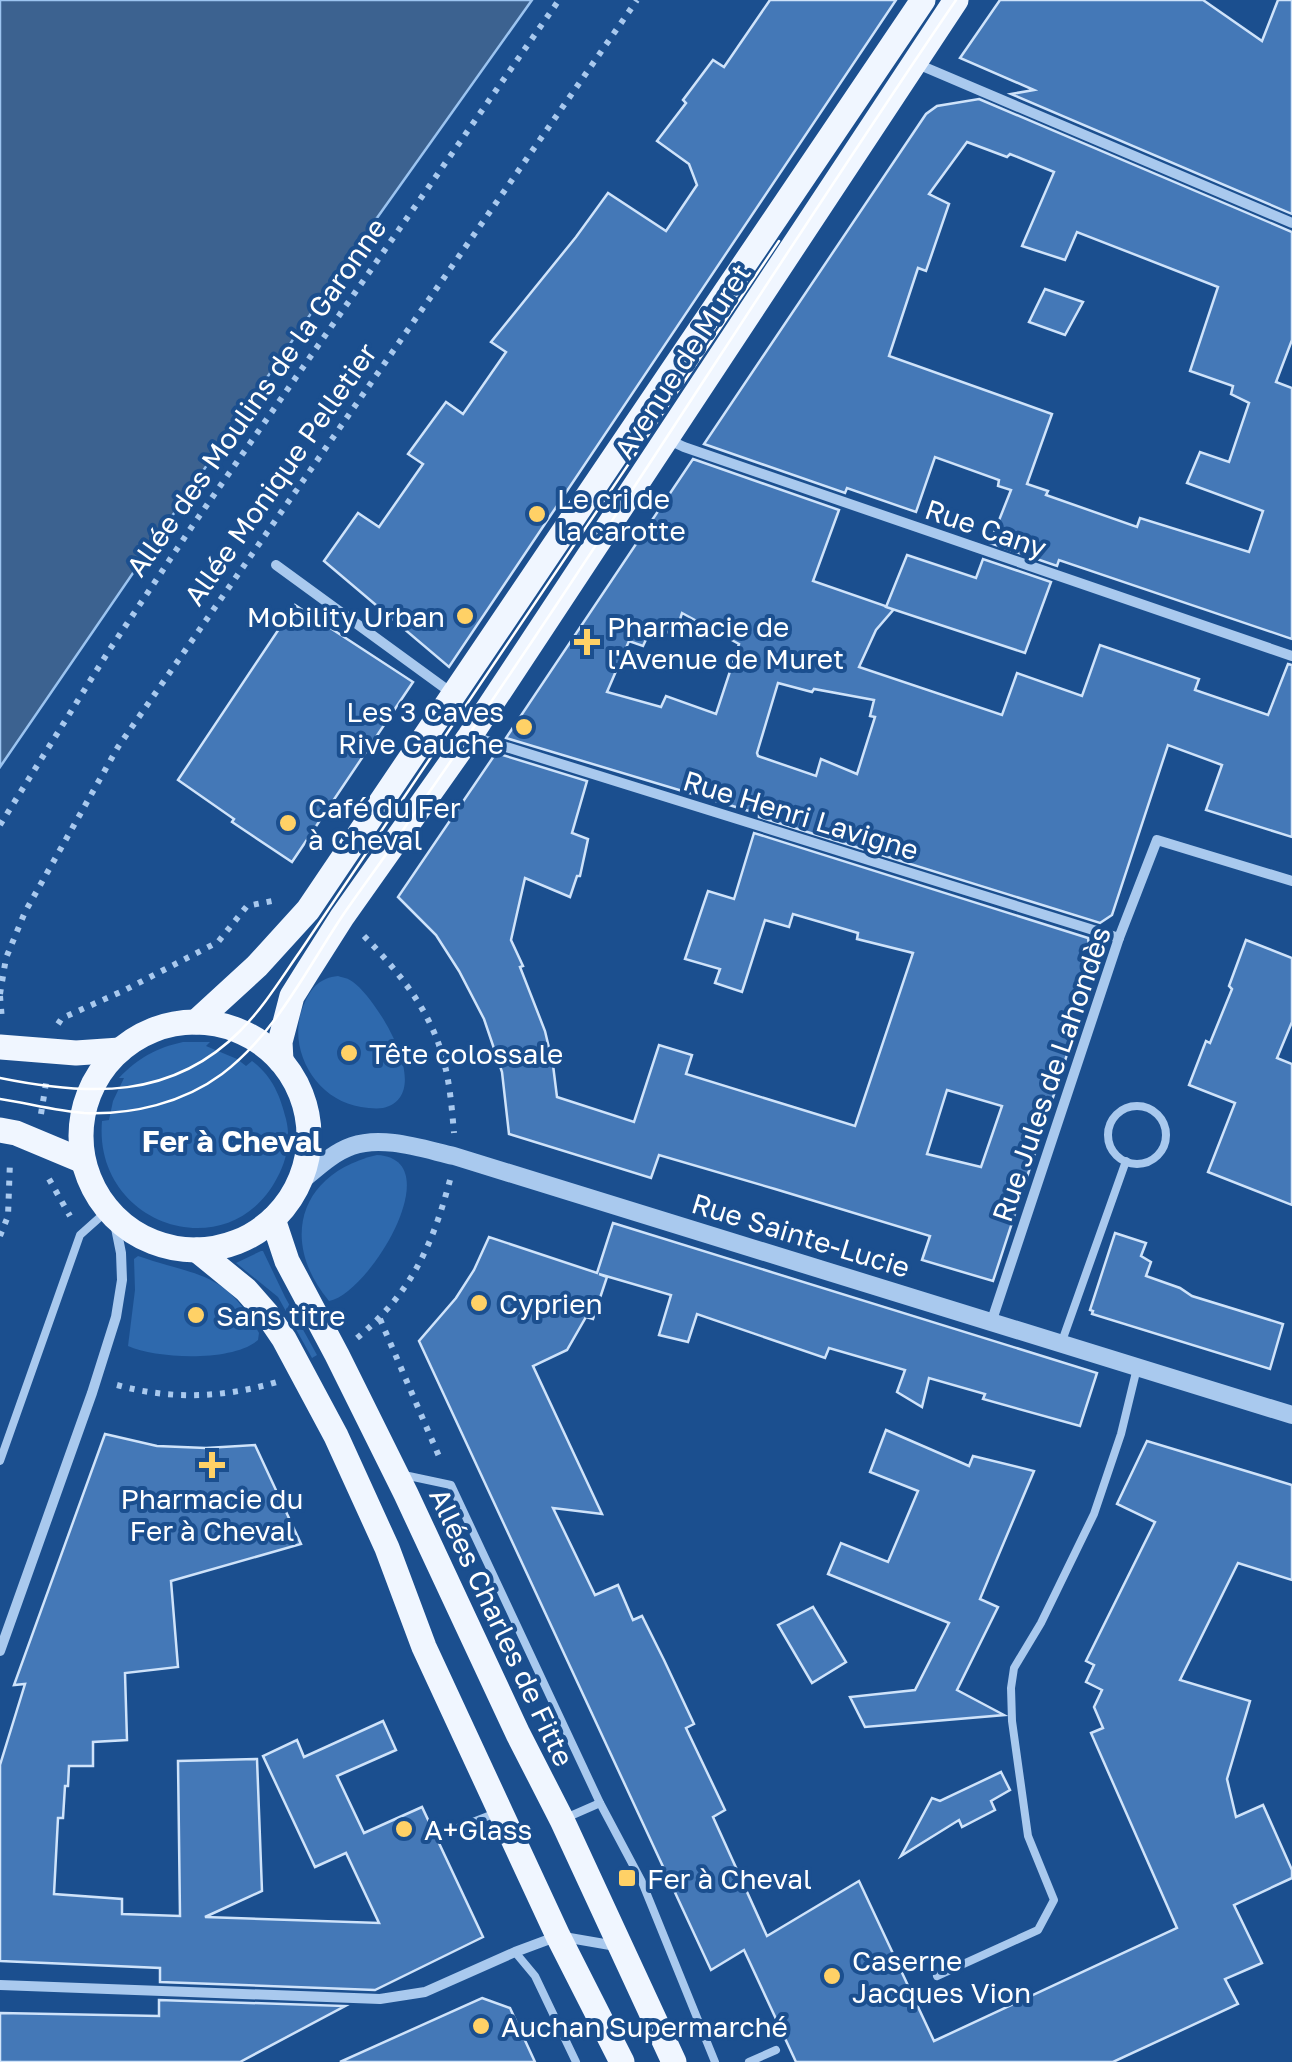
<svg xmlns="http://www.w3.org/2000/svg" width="1292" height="2062" viewBox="0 0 1292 2062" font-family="'Golos Text',sans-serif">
  <rect width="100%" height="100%" fill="#1b4f8f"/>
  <g fill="#2e69ad">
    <path d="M338,976C344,978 348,978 353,982C377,999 437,1095 383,1108C376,1109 368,1108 361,1107C314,1100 284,1045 305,1002C312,987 320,978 338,976Z"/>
    <path d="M183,1042H210L206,1046L237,1059L246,1066L252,1061C272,1076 280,1095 286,1119C291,1139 287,1160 277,1178C229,1270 93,1226 102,1121L109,1120L113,1101L124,1078H119C138,1058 156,1048 183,1042Z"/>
    <path d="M377,1155C451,1159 369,1294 329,1301C279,1241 299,1173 377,1155Z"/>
    <polygon points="261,1251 263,1251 285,1297 317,1355 312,1358 278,1297 236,1263"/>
    <path d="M138,1256C198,1277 225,1270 259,1333L258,1340C233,1362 157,1359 128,1346L135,1290L134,1259Z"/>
  </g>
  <polygon fill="#3c6290" stroke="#9cc4f0" stroke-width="2.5" points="0,0 532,0 362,239 0,767"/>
  <g fill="#4478b7" stroke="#cfe3fa" stroke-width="2.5" fill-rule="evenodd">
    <polygon points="770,0 896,0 449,667 324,561 358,513 379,527 423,464 408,454 446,402 463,414 506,352 491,342 576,237 608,193 666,231 697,185 689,164 657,141 686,103 683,100 713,60 724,67"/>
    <polygon points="1000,0 1203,0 1262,41 1278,0 1292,0 1292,214 1011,94 1034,90 960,58"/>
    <path d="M979,99L1292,232V340L1276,382L1292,388V639L1059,560L1057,566L990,543L1011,490L998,486L999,480L935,457L916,512L847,488L845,493L704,444L926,114L937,106ZM967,142L1007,157L1010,154L1054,172L1022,246L1065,260L1077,232L1218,287L1190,371L1233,386L1231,394L1249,403L1229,462L1200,452L1187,483L1263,511L1249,552L1140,518L1137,527L1046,495L1048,491L1027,484L1052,414L889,356L918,268L926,271L949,204L929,194Z"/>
    <polygon points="1045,289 1083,302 1065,335 1029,322"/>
    <path d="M693,459L839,510L813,581L894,609L876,630L859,667L1002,715L1017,673L1082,696L1100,645L1199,679L1195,690L1268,715L1288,664L1292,665V837L1206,810L1222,765L1168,745L1112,915L1100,923L759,817V814L506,738ZM682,613L739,644L716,714L666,696L661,707L607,692L629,641L643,646L650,631L658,633L659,629L675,635ZM778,683L812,692L814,689L874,700L870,716L875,717L857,774L821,759L816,776L758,756L757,753Z"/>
    <polygon points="907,555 976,578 983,559 1051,582 1025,653 886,607"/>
    <polygon points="295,605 413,682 292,862 232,822 234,819 178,780"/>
    <path d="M496,753L587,781L572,833L588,839L580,876H577L570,897L525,878L511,940L523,966L520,967L545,1031L553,1065L557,1097L634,1122L659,1045L692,1055L686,1074L855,1126L913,953L857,939L858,933L793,914L789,927L765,920L742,992L715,983L720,969L685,959L708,891L734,899L754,833L1088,938L1093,975L993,1281L922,1260L930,1236L775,1189L659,1155L651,1178L509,1134L502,1072L484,1019L459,971L436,935L398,897ZM947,1090L1002,1106L981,1167L927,1154Z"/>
    <polygon points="1246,940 1292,958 1292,1022 1277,1058 1292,1064 1292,1205 1208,1172 1235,1103 1189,1085 1206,1041 1210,1043 1232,989 1229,986"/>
    <polygon points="613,1223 1097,1373 1080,1426 983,1399 985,1394 929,1378 922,1407 897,1392 905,1370 829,1348 825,1358 697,1314 688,1342 659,1335 671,1295 599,1274 607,1277 593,1319 586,1317 567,1350 533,1366 602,1514 553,1508 595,1595 618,1585 633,1620 642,1616 664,1660 694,1724 686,1728 725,1810 713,1817 767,1936 859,1881 934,2041 1177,1928 1091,1733 1103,1728 1094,1707 1102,1690 1086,1682 1094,1665 1086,1661 1155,1522 1117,1504 1147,1441 1292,1485 1292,1580 1238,1563 1180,1680 1250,1701 1227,1779 1236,1817 1263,1805 1292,1870 1292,1878 1234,1905 1262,1963 1225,1979 1238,2004 1113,2062 796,2062 744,1950 711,1970 419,1341 456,1298 474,1270 489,1237 597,1273"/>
    <polygon points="1115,1233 1146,1243 1141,1256 1151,1262 1146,1276 1180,1288 1192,1296 1283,1324 1270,1369 1092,1314 1093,1311 1090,1310"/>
    <polygon points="886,1430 969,1466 973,1456 1034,1471 980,1599 998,1607 957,1690 1004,1715 865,1727 850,1697 915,1690 949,1623 828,1574 841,1543 888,1562 918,1491 870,1472"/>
    <polygon points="105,1434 157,1446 206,1448 255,1445 301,1544 171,1581 178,1667 125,1673 127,1740 93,1742 93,1766 69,1766 68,1786 65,1786 63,1818 58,1818 54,1894 122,1899 122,1914 180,1916 178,1761 257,1759 262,1891 205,1917 379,1923 346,1853 315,1867 263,1756 297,1740 304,1757 383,1721 396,1750 337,1776 364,1833 422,1807 483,1937 375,1990 160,1982 160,1968 0,1961 0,1765 25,1684 14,1685"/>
    <polygon points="813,1607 846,1662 812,1683 778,1625"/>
    <polygon points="1001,1772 1010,1790 991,1801 995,1810 962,1827 959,1820 901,1856 932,1798 940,1801"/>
    <polygon points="482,1998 510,2008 535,2062 340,2062"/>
    <polygon points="159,2000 345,2006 240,2062 0,2062 0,2013 159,2016"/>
  </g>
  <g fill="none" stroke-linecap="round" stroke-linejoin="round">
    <g stroke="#a9c9ee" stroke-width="6" stroke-dasharray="5 8" stroke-linecap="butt">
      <polyline points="0,825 110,649 193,525 559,0"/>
      <path d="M364,936C399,972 432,1012 444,1062C450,1084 452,1110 454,1133"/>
      <polyline points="0,994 6,958 25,912 118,747 637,0"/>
      <polyline points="0,996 2,1020"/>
      <polyline points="58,1024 62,1018 123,991 218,942 247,906 277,900"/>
      <polyline points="41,1114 47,1077"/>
      <polyline points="49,1179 70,1216"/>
      <polyline points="0,1236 8,1216 10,1161"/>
      <polyline points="380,1319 441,1461"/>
      <path d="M357,1338C411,1293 432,1247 450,1180"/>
      <path d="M117,1385C171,1400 223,1398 277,1382"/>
    </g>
    <g stroke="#a9c9ee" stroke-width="8">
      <circle cx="1137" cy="1135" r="29"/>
      <polyline points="1061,1344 1126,1161"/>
      <polyline points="0,1461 80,1235 108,1210"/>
      <polyline points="404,1475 451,1485 600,1803 642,1882 715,2062"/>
      <polyline points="568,1817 600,1803"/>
      <polyline points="460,1827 496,1813"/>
      <polyline points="515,1952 535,1976 576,2062"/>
      <polyline points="937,1976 1038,1930 1054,1900 1028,1836 1012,1721 1011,1688 1014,1668 1041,1623 1094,1514 1121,1434 1137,1368"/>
      <polyline points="749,2062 776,2050"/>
    </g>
    <g stroke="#a9c9ee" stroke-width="10">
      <polyline points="915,63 1292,223"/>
      <polyline points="667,439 684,447 1292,656"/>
      <polyline points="276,565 453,694"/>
      <polyline points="471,736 1119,938"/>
      <polyline points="991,1323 1119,938 1157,840 1292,881"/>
      <polyline points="0,1651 92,1393 116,1317 122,1280 121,1253 114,1218"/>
      <polyline points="0,1985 380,1999 425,1992 515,1952 558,1936 616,1946"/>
    </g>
    <path stroke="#a9c9ee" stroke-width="18" d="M300,1182C316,1169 332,1153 352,1146C383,1135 423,1149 454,1156L1292,1415"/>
    <g stroke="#f0f6ff" stroke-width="25">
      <polyline points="196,1022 257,966 308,910 923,0"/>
      <circle cx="195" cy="1136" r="114"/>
      <polyline points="0,1047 76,1053 120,1050"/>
      <polyline points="281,1061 280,1042 292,996 307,972 342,917 470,736 956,0"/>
      <polyline points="0,1130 16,1133 83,1161"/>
      <polyline points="273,1219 287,1261 337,1355 406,1494 518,1734 562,1820 674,2062"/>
      <polyline points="197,1250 246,1290 267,1314 284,1339 336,1436 387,1548 424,1647 558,1936 622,2062"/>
    </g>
    <g stroke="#fff" stroke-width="2.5">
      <path d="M0,1078C88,1096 172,1100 240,1031C264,1007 282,977 301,950L779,241"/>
      <path d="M0,1099C27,1103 56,1111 84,1113C132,1115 183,1103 222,1074C276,1033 306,970 343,915C363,886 385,857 405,827C595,556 769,274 956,0"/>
    </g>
  </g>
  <g fill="#ffd166" stroke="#1b4f8f" stroke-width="4">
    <circle cx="537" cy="514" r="10"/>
    <circle cx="465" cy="616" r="10"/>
    <path d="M582 627h10v10h10v10h-10v10h-10v-10h-10v-10h10z"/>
    <circle cx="524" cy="727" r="10"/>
    <circle cx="288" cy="823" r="10"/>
    <circle cx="349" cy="1053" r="10"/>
    <circle cx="479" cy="1303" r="10"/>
    <circle cx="196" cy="1315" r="10"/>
    <path d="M207 1450h10v10h10v10h-10v10h-10v-10h-10v-10h10z"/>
    <circle cx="404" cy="1829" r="10"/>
    <rect x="617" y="1868" width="20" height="20" rx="5"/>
    <circle cx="832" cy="1976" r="10"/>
    <circle cx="481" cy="2026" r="10"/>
  </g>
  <g text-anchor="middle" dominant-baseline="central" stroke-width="8" stroke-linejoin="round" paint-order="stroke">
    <g font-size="28" fill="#fff" stroke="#1b4f8f">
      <text transform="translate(682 361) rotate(-57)">Avenue de Muret</text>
      <text transform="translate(256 397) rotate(-55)">Allée des Moulins de la Garonne</text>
      <text transform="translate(280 474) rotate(-55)">Allée Monique Pelletier</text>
      <text transform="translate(986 528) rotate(19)">Rue Cany</text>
      <text transform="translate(801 815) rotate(17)">Rue Henri Lavigne</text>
      <text transform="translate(1051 1074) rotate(-71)">Rue Jules de Lahondès</text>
      <text transform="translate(801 1235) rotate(17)">Rue Sainte-Lucie</text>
      <text transform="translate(502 1627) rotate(65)">Allées Charles de Fitte</text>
    </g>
    <g font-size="28" fill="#fff" stroke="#1b4f8f" text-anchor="start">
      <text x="557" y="498">Le cri de<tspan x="557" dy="32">la carotte</tspan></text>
      <text x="445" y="616" text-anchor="end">Mobility Urban</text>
      <text x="607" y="626">Pharmacie de<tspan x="607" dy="32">l'Avenue de Muret</tspan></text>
      <text x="504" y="711" text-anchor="end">Les 3 Caves<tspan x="504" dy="32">Rive Gauche</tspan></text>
      <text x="308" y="807">Café du Fer<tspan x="308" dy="32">à Cheval</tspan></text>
      <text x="369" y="1053">Tête colossale</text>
      <text x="499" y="1303">Cyprien</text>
      <text x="216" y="1315">Sans titre</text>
      <text x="212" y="1498" text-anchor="middle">Pharmacie du<tspan x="212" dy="32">Fer à Cheval</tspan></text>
      <text x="424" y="1829">A+Glass</text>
      <text x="647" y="1878">Fer à Cheval</text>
      <text x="852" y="1960">Caserne<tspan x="852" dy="32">Jacques Vion</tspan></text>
      <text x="501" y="2026">Auchan Supermarché</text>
    </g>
    <g font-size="30" font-weight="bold" fill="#fff" stroke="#1b4f8f">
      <text x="232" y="1141">Fer à Cheval</text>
    </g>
  </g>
</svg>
